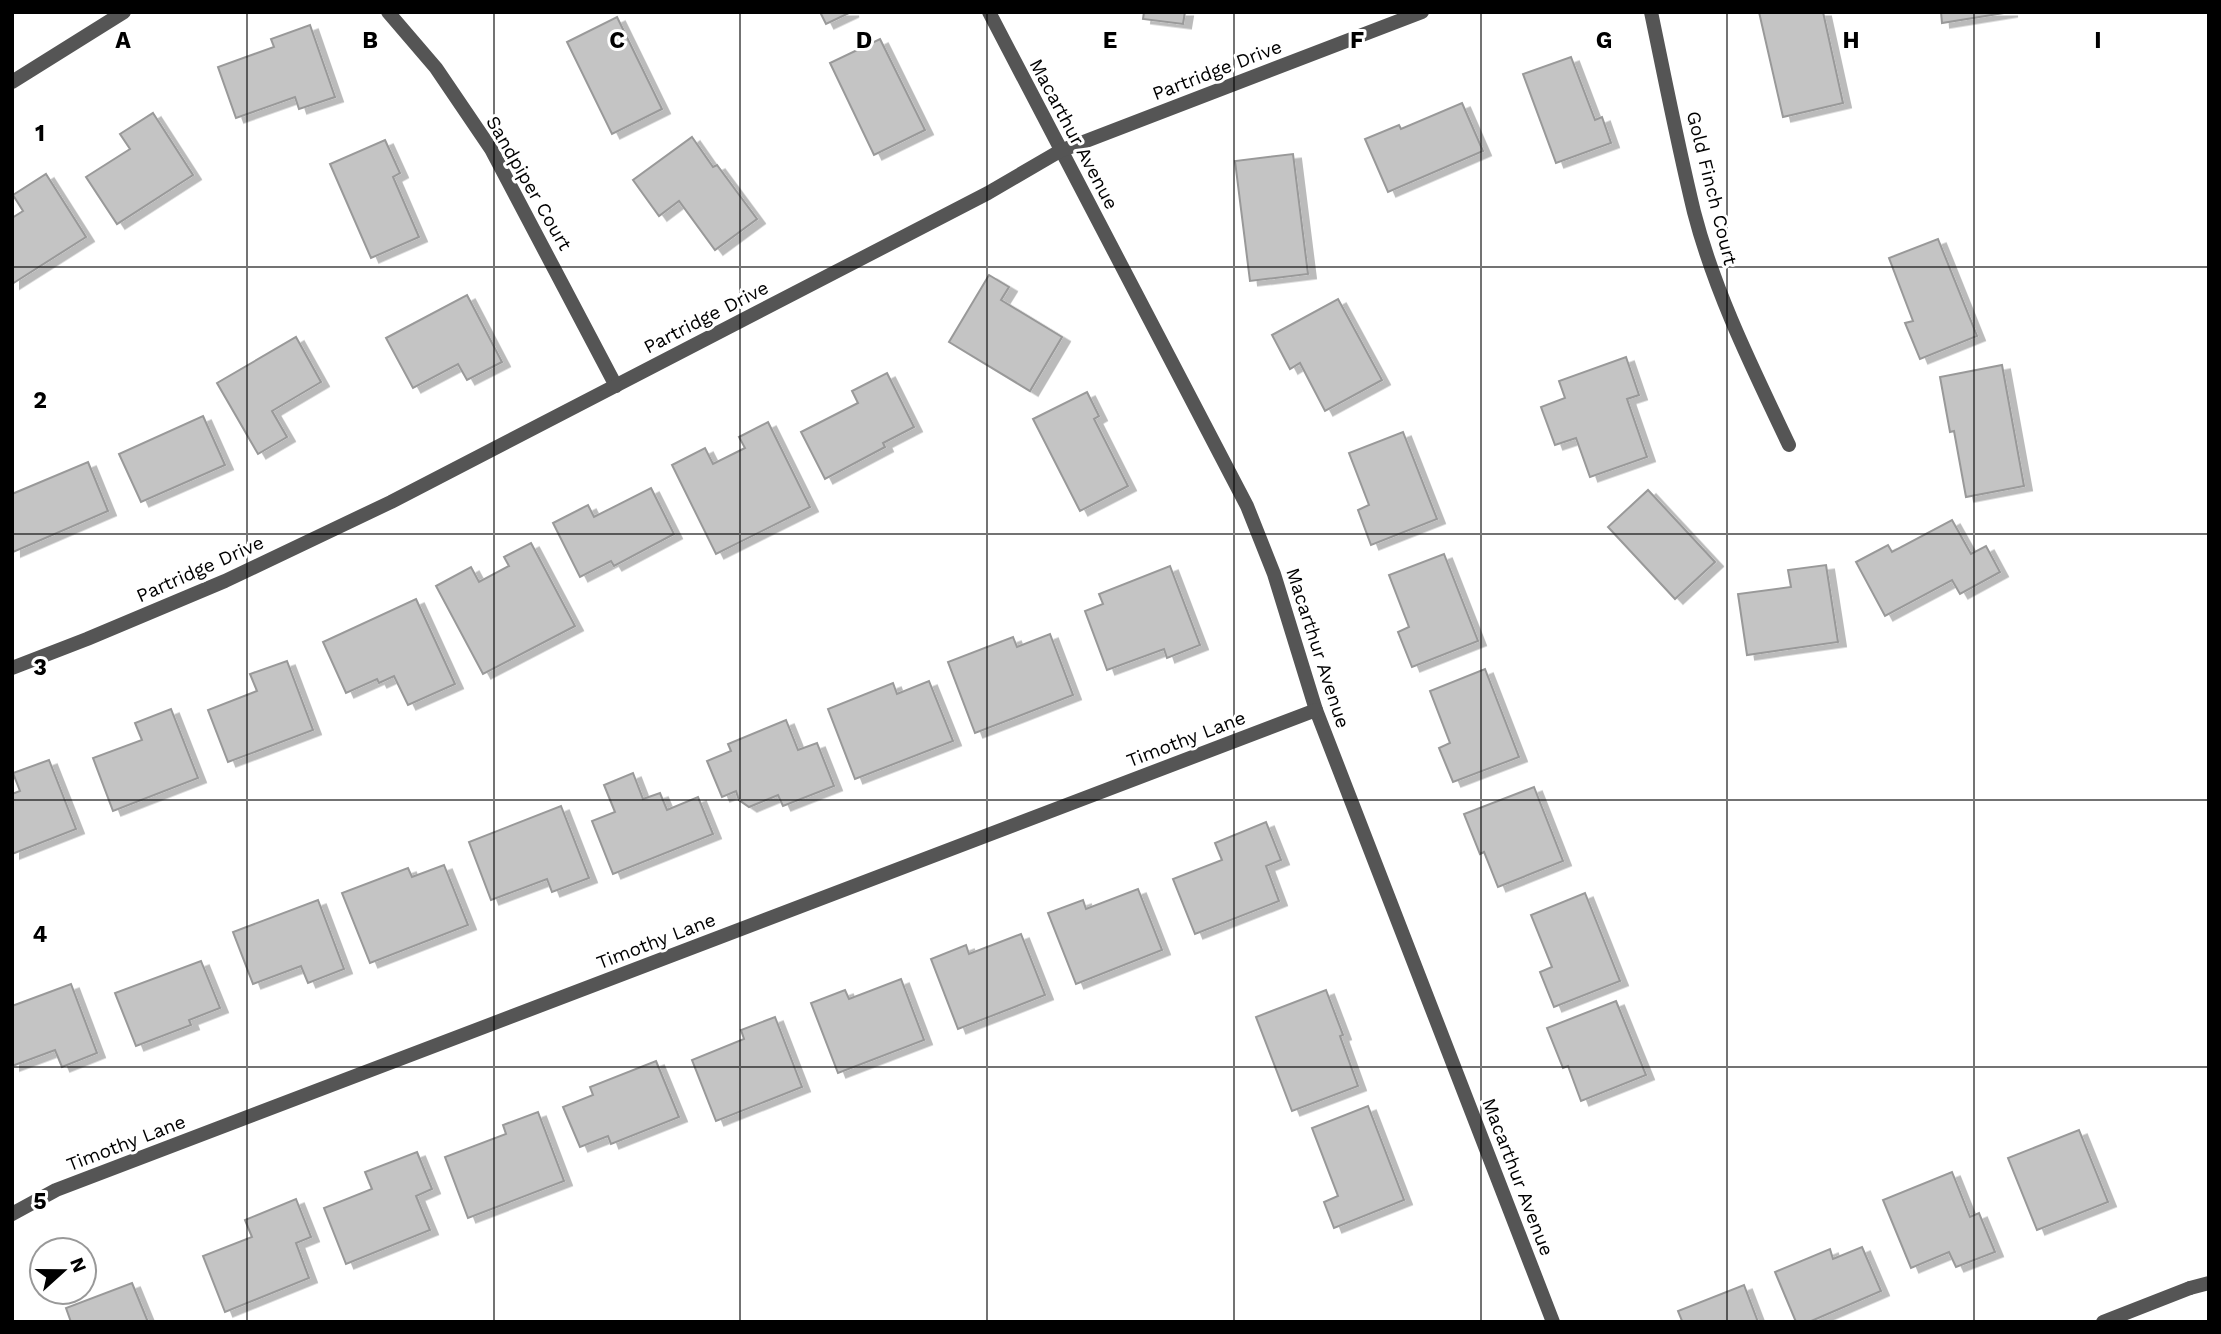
<svg xmlns="http://www.w3.org/2000/svg" width="2221" height="1334" viewBox="0 0 2221 1334" font-family="'Work Sans',sans-serif">
  <defs>
    <filter id="shadow"><feDropShadow dx="8" dy="4.5" stdDeviation="0" flood-color="#0004"/></filter>
  </defs>
  <rect width="100%" height="100%" fill="#fff"/>
  <g fill="#c4c4c4" stroke="#999" stroke-width="2" filter="url(#shadow)">
    <polygon points="820,12 851,12 826,24"/>
    <polygon points="1144,12 1185,12 1183,24 1143,19"/>
    <polygon points="1759,12 1823,12 1843,103 1783,117"/>
    <polygon points="1941,12 2010,12 1942,23"/>
    <polygon points="617,17 662,109 612,134 567,42"/>
    <polygon points="310,25 335,97 299,109 295,97 236,118 218,67 274,47 271,39"/>
    <polygon points="880,39 925,130 874,155 830,63"/>
    <polygon points="1571,57 1595,120 1602,117 1611,143 1556,163 1523,74"/>
    <polygon points="1462,103 1483,151 1388,192 1365,139 1399,125 1401,129"/>
    <polygon points="153,113 193,175 117,224 86,177 130,149 120,134"/>
    <polygon points="692,137 713,167 717,165 757,219 715,250 679,201 659,216 633,180"/>
    <polygon points="385,140 400,173 393,177 419,237 371,258 330,164"/>
    <polygon points="1293,154 1308,274 1250,281 1235,161"/>
    <polygon points="46,174 86,237 12,284 12,218 23,211 13,195"/>
    <polygon points="1938,239 1977,336 1920,359 1905,323 1913,321 1889,258"/>
    <polygon points="989,275 1009,287 1001,300 1062,337 1030,391 949,342"/>
    <polygon points="467,295 502,362 467,380 458,364 413,388 386,338"/>
    <polygon points="1338,299 1382,380 1325,411 1300,363 1290,369 1272,335"/>
    <polygon points="296,337 321,382 272,411 287,437 258,454 217,383"/>
    <polygon points="1626,357 1639,395 1627,399 1647,457 1590,477 1576,438 1555,445 1541,407 1565,398 1559,381"/>
    <polygon points="2002,365 2024,486 1966,497 1954,431 1950,432 1940,377"/>
    <polygon points="887,373 914,427 883,443 885,447 825,479 801,432 858,403 852,391"/>
    <polygon points="1087,392 1099,416 1094,419 1128,486 1080,511 1033,419"/>
    <polygon points="203,416 225,465 141,502 119,454"/>
    <polygon points="768,422 810,507 716,554 672,465 705,448 713,464 745,448 739,437"/>
    <polygon points="1403,432 1437,519 1371,545 1358,510 1369,505 1349,453"/>
    <polygon points="88,462 108,511 13,552 12,494"/>
    <polygon points="651,488 674,534 614,566 611,561 580,577 553,523 588,505 594,517"/>
    <polygon points="1648,490 1715,562 1675,599 1608,527"/>
    <polygon points="1952,520 1971,554 1986,546 2000,572 1960,594 1952,580 1885,616 1856,562 1888,545 1892,552"/>
    <polygon points="531,543 575,626 483,674 436,586 471,567 479,582 509,566 504,557"/>
    <polygon points="1444,554 1478,641 1412,667 1398,632 1409,627 1389,575"/>
    <polygon points="1826,565 1838,642 1747,655 1738,594 1791,587 1788,570"/>
    <polygon points="1170,566 1200,645 1167,658 1164,649 1107,670 1085,611 1103,604 1099,594"/>
    <polygon points="416,599 455,684 408,705 394,676 379,683 377,679 346,693 323,642"/>
    <polygon points="1050,634 1073,695 975,733 948,662 1013,637 1017,647"/>
    <polygon points="287,661 313,730 228,762 208,710 257,691 250,674"/>
    <polygon points="1485,669 1519,757 1453,782 1439,748 1450,743 1430,691"/>
    <polygon points="929,681 953,741 855,779 828,709 893,683 897,694"/>
    <polygon points="171,709 198,778 113,811 93,758 142,740 135,723"/>
    <polygon points="786,720 798,750 817,743 834,786 783,806 778,795 749,807 739,800 736,791 722,797 707,761 731,751 728,744"/>
    <polygon points="49,760 76,829 12,854 12,794 20,791 13,773"/>
    <polygon points="633,773 643,799 660,793 667,810 698,797 713,834 613,874 592,821 615,812 604,785"/>
    <polygon points="1534,787 1563,861 1498,887 1484,852 1480,854 1464,814"/>
    <polygon points="561,806 589,878 552,892 547,879 491,900 469,842"/>
    <polygon points="1266,822 1281,860 1266,866 1279,901 1195,934 1173,879 1222,860 1215,843"/>
    <polygon points="444,865 468,925 370,963 342,893 408,868 412,877"/>
    <polygon points="1138,889 1162,950 1076,984 1048,913 1083,900 1086,909"/>
    <polygon points="1585,893 1620,981 1554,1007 1540,972 1552,967 1531,915"/>
    <polygon points="318,900 344,969 308,983 301,966 253,984 233,932"/>
    <polygon points="1021,934 1045,995 958,1029 931,959 966,945 969,954"/>
    <polygon points="201,961 220,1008 189,1020 191,1025 136,1046 115,993"/>
    <polygon points="901,979 924,1040 838,1073 811,1003 845,990 849,999"/>
    <polygon points="71,984 97,1053 62,1067 55,1050 12,1066 12,1006"/>
    <polygon points="1326,990 1343,1035 1340,1036 1358,1086 1292,1111 1256,1017"/>
    <polygon points="1616,1001 1646,1075 1581,1101 1568,1066 1563,1068 1547,1028"/>
    <polygon points="775,1017 802,1087 716,1121 692,1060 744,1039 741,1030"/>
    <polygon points="656,1061 679,1117 611,1144 608,1136 580,1147 563,1107 593,1095 590,1087"/>
    <polygon points="1368,1106 1404,1200 1334,1228 1324,1202 1338,1196 1312,1128"/>
    <polygon points="538,1112 564,1181 468,1218 445,1157 506,1134 503,1125"/>
    <polygon points="2079,1130 2108,1202 2037,1230 2008,1158"/>
    <polygon points="417,1152 432,1189 416,1196 430,1230 346,1264 324,1208 372,1189 365,1172"/>
    <polygon points="1952,1172 1970,1217 1979,1213 1995,1252 1956,1267 1949,1252 1911,1268 1883,1200"/>
    <polygon points="296,1199 311,1237 296,1243 309,1278 225,1312 203,1256 252,1237 245,1220"/>
    <polygon points="1862,1247 1881,1291 1809,1322 1796,1322 1775,1272 1830,1249 1833,1259"/>
    <polygon points="132,1283 148,1322 71,1322 66,1308"/>
    <polygon points="1744,1285 1758,1322 1679,1322 1682,1321 1678,1311"/>
  </g>
  <g fill="none" stroke-linecap="round" stroke-linejoin="round">
    <polyline stroke="#555" stroke-width="14" points="2190,1288 2209,1283"/>
    <g stroke="#555" stroke-width="14">
      <polyline points="388,12 436,68 491,149 616,386"/>
      <polyline points="989,12 1247,506 1274,574 1316,710 1553,1322"/>
      <path d="M1651,12C1665,79 1678,146 1694,212C1715,293 1753,369 1789,445"/>
      <polyline points="12,82 124,12"/>
      <polyline points="12,668 87,639 225,581 391,502 988,193 1060,151 1422,12"/>
      <polyline points="12,1214 56,1190 1316,710"/>
      <polyline points="2103,1322 2190,1288"/>
    </g>
  </g>
  <path fill="none" stroke="#000" stroke-width="2" stroke-opacity="0.55" d="M247,12V1322M494,12V1322M740,12V1322M987,12V1322M1234,12V1322M1481,12V1322M1727,12V1322M1974,12V1322M12,267H2209M12,534H2209M12,800H2209M12,1067H2209"/>
  <g text-anchor="middle" dominant-baseline="central" stroke-width="6" stroke-linejoin="round" paint-order="stroke">
    <g font-size="19" fill="#000" stroke="#fff">
      <text transform="translate(1217 70) rotate(-21)">Partridge Drive</text>
      <text transform="translate(1074 134) rotate(62)">Macarthur Avenue</text>
      <text transform="translate(529 183) rotate(60)">Sandpiper Court</text>
      <text transform="translate(1712 188) rotate(76)">Gold Finch Court</text>
      <text transform="translate(706 317) rotate(-27)">Partridge Drive</text>
      <text transform="translate(200 569) rotate(-24)">Partridge Drive</text>
      <text transform="translate(1318 648) rotate(72)">Macarthur Avenue</text>
      <text transform="translate(1186 739) rotate(-21)">Timothy Lane</text>
      <text transform="translate(656 941) rotate(-21)">Timothy Lane</text>
      <text transform="translate(126 1143) rotate(-21)">Timothy Lane</text>
      <text transform="translate(1518 1177) rotate(69)">Macarthur Avenue</text>
    </g>
  </g>
  <g font-size="23" text-anchor="middle" font-weight="bold" fill="#000" stroke="#fff" stroke-width="6" stroke-linejoin="round" paint-order="stroke">
    <text x="123" y="48">A</text>
    <text x="370" y="48">B</text>
    <text x="617" y="48">C</text>
    <text x="864" y="48">D</text>
    <text x="1110" y="48">E</text>
    <text x="1357" y="48">F</text>
    <text x="1604" y="48">G</text>
    <text x="1851" y="48">H</text>
    <text x="2098" y="48">I</text>
    <text x="40" y="141">1</text>
    <text x="40" y="408">2</text>
    <text x="40" y="675">3</text>
    <text x="40" y="942">4</text>
    <text x="40" y="1209">5</text>
  </g>
  <rect width="2221" height="1334" fill="none" stroke="#000000" stroke-width="28"/>
  <g transform="translate(63 1271) rotate(69)"><circle r="33" fill="#ffffff" stroke="#999999" stroke-width="2"/>
  <path d="M0-5L12 26L0 18L-12 26Z" fill="#000000"/>
  <text y="-10" font-size="19" font-weight="bold" text-anchor="middle" fill="#000000">N</text>
  </g>
</svg>
